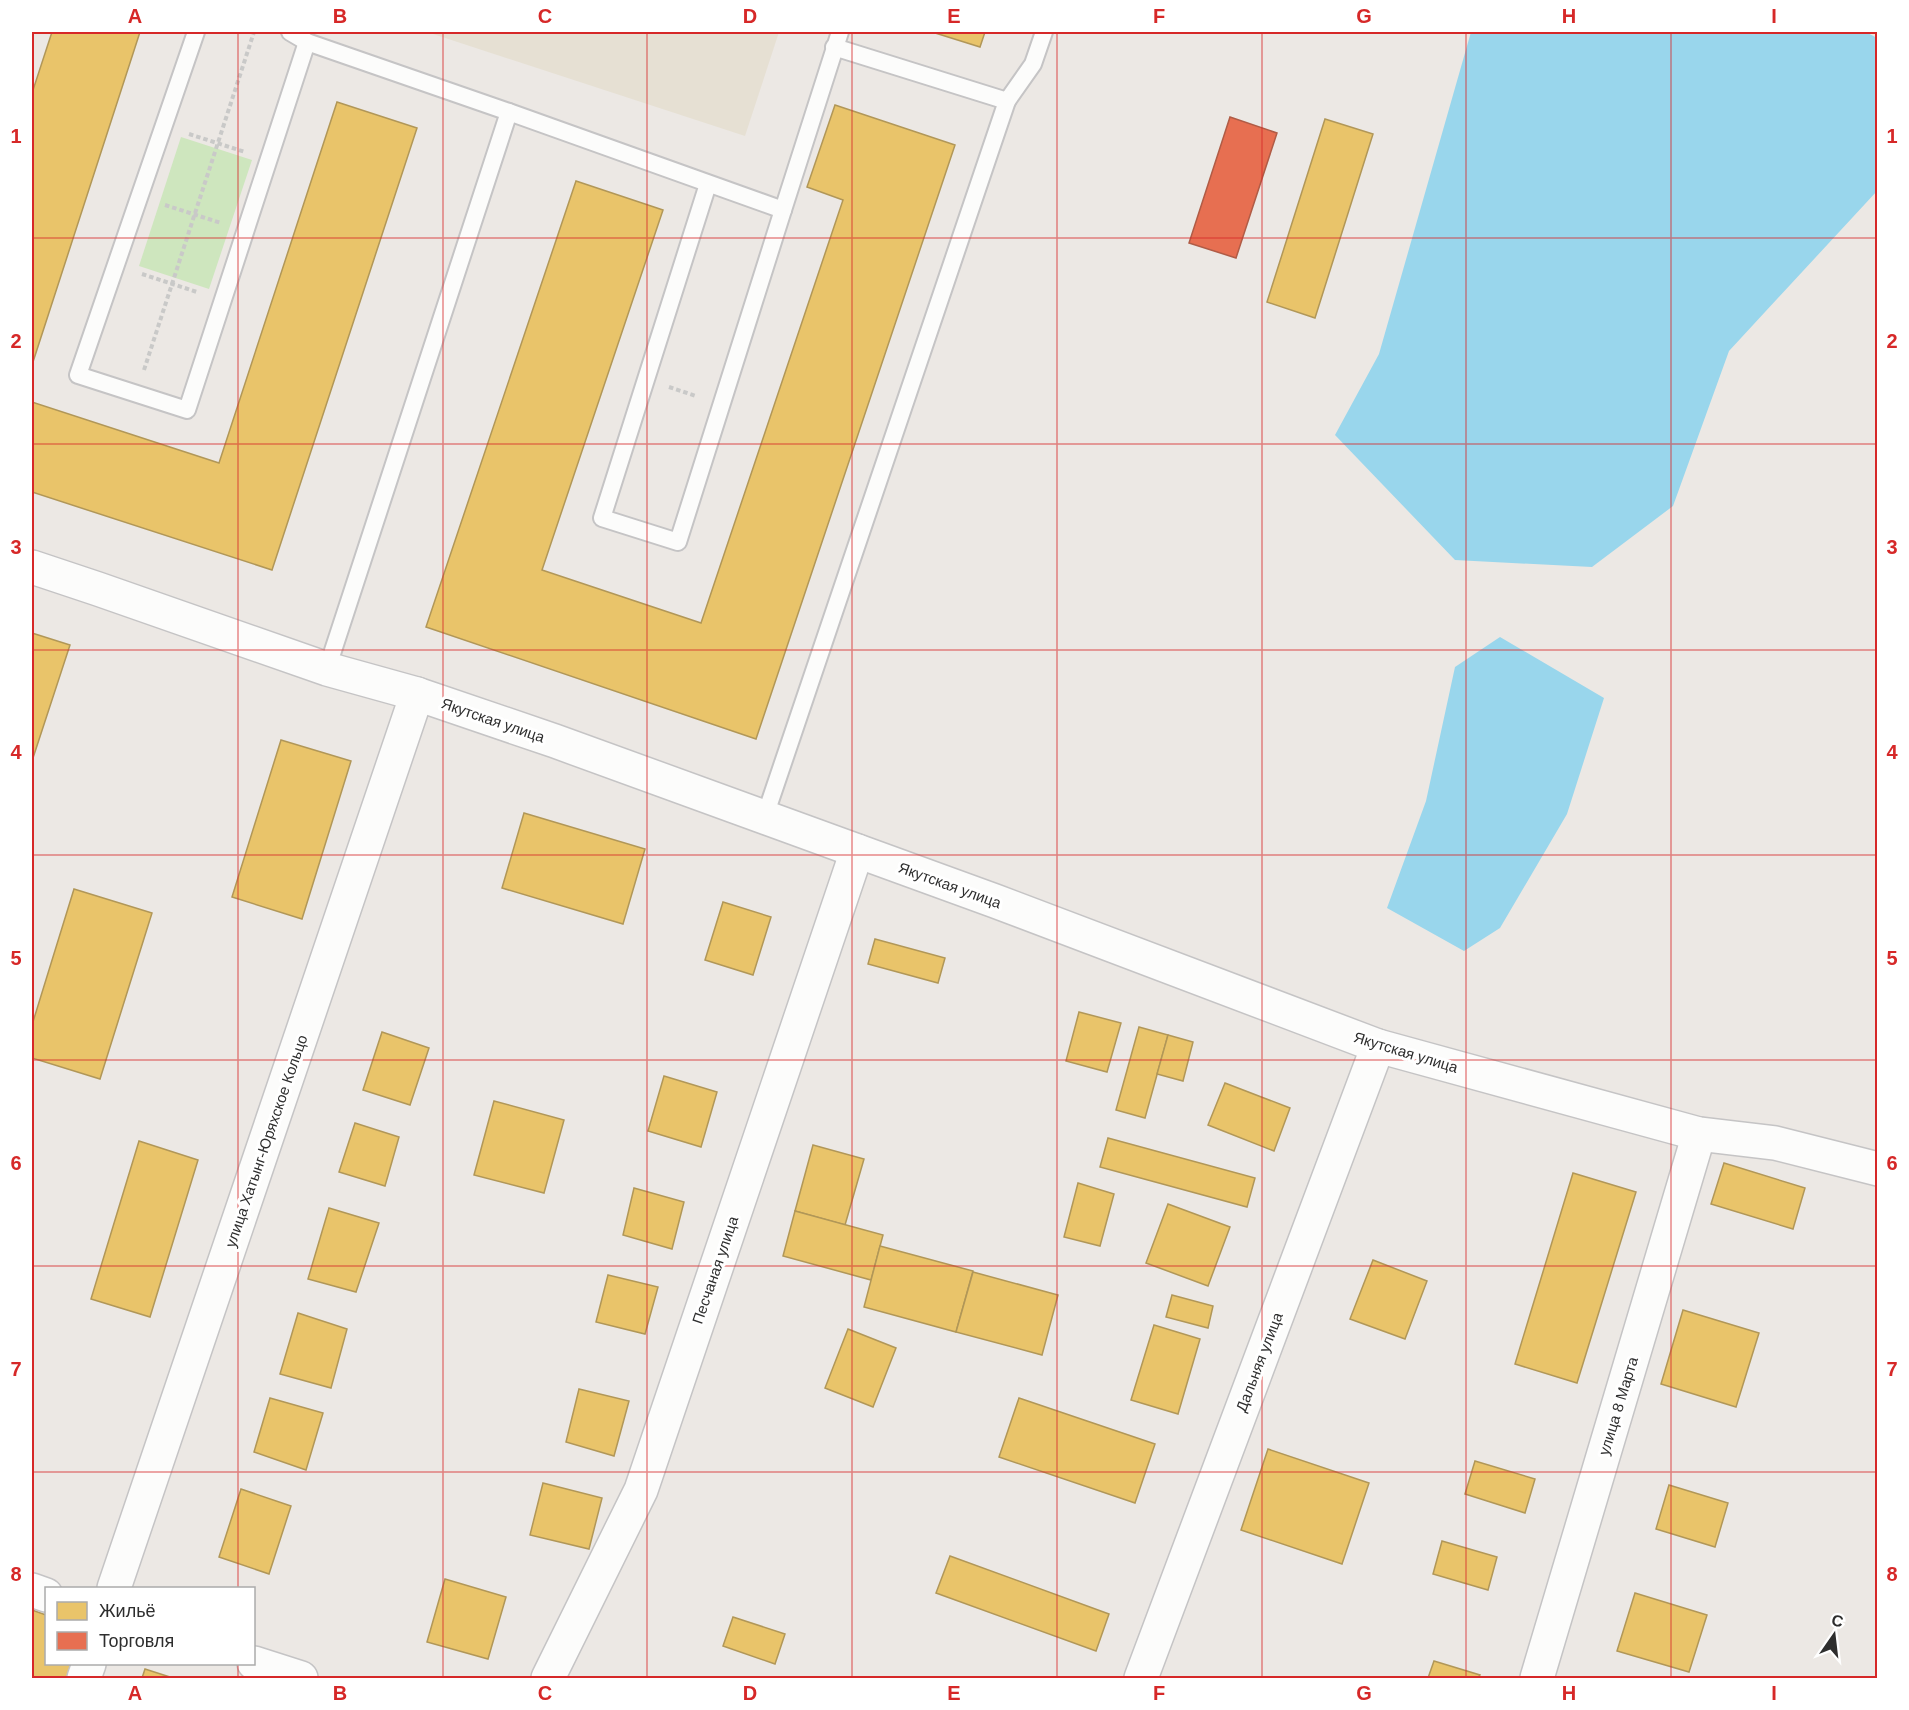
<svg xmlns="http://www.w3.org/2000/svg" width="1909" height="1710" viewBox="0 0 1909 1710" font-family="Arial,sans-serif">
  <rect width="100%" height="100%" fill="#ece8e4"/>
  <polygon fill="#e6e0d3" points="427,32 779,32 745,136"/>
  <polygon fill="#cee6be" points="181,137 252,160 209,289 139,266"/>
  <g fill="#99d6ec">
    <polygon points="1471,32 1866,32 1877,38 1877,191 1729,351 1673,506 1592,567 1455,560 1335,435 1379,354"/>
    <polygon points="1500,637 1604,698 1567,814 1500,928 1464,951 1387,908 1426,801 1455,667"/>
  </g>
  <g fill="#e9c46a" stroke="#b19758" stroke-width="1.5">
    <polygon points="52,32 140,32 32,365 32,93"/>
    <polygon points="932,32 985,32 980,47"/>
    <polygon points="337,102 417,128 272,570 32,492 32,402 219,463"/>
    <polygon points="835,105 955,145 756,739 426,627 576,181 663,210 542,570 701,623 843,200 807,187"/>
    <polygon points="1325,119 1373,134 1315,318 1267,302"/>
    <polygon points="32,633 70,645 32,761"/>
    <polygon points="281,740 351,761 302,919 232,897"/>
    <polygon points="524,813 645,849 623,924 502,888"/>
    <polygon points="74,889 152,913 100,1079 32,1058 32,1025"/>
    <polygon points="723,902 771,917 753,975 705,960"/>
    <polygon points="875,939 945,958 938,983 868,964"/>
    <polygon points="1079,1012 1121,1023 1107,1072 1066,1061"/>
    <polygon points="1139,1027 1168,1035 1145,1118 1116,1110"/>
    <polygon points="382,1032 429,1048 410,1105 363,1090"/>
    <polygon points="1168,1035 1193,1042 1183,1081 1157,1074"/>
    <polygon points="664,1076 717,1092 701,1147 648,1131"/>
    <polygon points="1225,1083 1290,1108 1274,1151 1208,1125"/>
    <polygon points="494,1101 564,1120 544,1193 474,1175"/>
    <polygon points="355,1123 399,1137 385,1186 339,1172"/>
    <polygon points="1108,1138 1255,1178 1247,1207 1100,1167"/>
    <polygon points="139,1141 198,1160 150,1317 91,1299"/>
    <polygon points="813,1145 864,1159 845,1225 795,1211"/>
    <polygon points="1724,1163 1805,1188 1793,1229 1711,1204"/>
    <polygon points="1573,1173 1636,1192 1577,1383 1515,1364"/>
    <polygon points="1078,1183 1114,1194 1100,1246 1064,1237"/>
    <polygon points="634,1188 684,1202 672,1249 623,1235"/>
    <polygon points="1168,1204 1230,1227 1208,1286 1146,1263"/>
    <polygon points="329,1208 379,1223 356,1292 308,1279"/>
    <polygon points="795,1211 883,1235 871,1280 783,1256"/>
    <polygon points="880,1246 973,1271 956,1332 864,1307"/>
    <polygon points="1373,1260 1427,1281 1405,1339 1350,1319"/>
    <polygon points="973,1272 1058,1295 1042,1355 956,1332"/>
    <polygon points="608,1275 658,1287 645,1334 596,1322"/>
    <polygon points="1172,1295 1213,1306 1208,1328 1166,1317"/>
    <polygon points="1683,1310 1759,1333 1736,1407 1661,1384"/>
    <polygon points="298,1313 347,1329 331,1388 280,1374"/>
    <polygon points="1154,1325 1200,1339 1178,1414 1131,1400"/>
    <polygon points="848,1329 896,1348 873,1407 825,1388"/>
    <polygon points="579,1389 629,1401 614,1456 566,1442"/>
    <polygon points="270,1398 323,1413 306,1470 254,1452"/>
    <polygon points="1019,1398 1155,1444 1135,1503 999,1457"/>
    <polygon points="1268,1449 1369,1483 1342,1564 1241,1530"/>
    <polygon points="1475,1461 1535,1479 1525,1513 1465,1494"/>
    <polygon points="543,1483 602,1498 589,1549 530,1535"/>
    <polygon points="1669,1485 1728,1503 1715,1547 1656,1529"/>
    <polygon points="241,1489 291,1506 269,1574 219,1557"/>
    <polygon points="1442,1541 1497,1557 1488,1590 1433,1574"/>
    <polygon points="950,1556 1109,1614 1096,1651 936,1593"/>
    <polygon points="445,1579 506,1597 488,1659 427,1642"/>
    <polygon points="1635,1593 1707,1615 1689,1672 1617,1651"/>
    <polygon points="32,1610 46,1615 46,1664 77,1664 72,1678 32,1678"/>
    <polygon points="733,1617 785,1634 775,1664 723,1646"/>
    <polygon points="1434,1661 1480,1675 1478,1678 1428,1678"/>
    <polygon points="145,1669 173,1678 142,1678"/>
  </g>
  <polygon fill="#e76f51" stroke="#b05c46" stroke-width="1.5" points="1230,117 1277,133 1236,258 1189,243"/>
  <g fill="none" stroke-linecap="round" stroke-linejoin="round">
    <g stroke="#c5c4c5" stroke-width="20">
      <g id="service">
        <polyline points="196,32 78,375 187,410 307,42"/>
        <polyline points="290,32 307,42 509,112 783,210 840,32"/>
        <polyline points="834,47 1007,101 1033,64 1044,32"/>
        <polyline points="708,184 602,518 678,542 783,210"/>
        <polyline points="327,669 509,112"/>
        <polyline points="765,816 1007,101"/>
      </g>
    </g>
    <g stroke="#c5c4c5" stroke-width="36">
      <g id="minor">
        <polyline points="32,567 98,589 327,669 417,694 555,741 995,901 1378,1046 1699,1134 1775,1143 1878,1169"/>
        <polyline points="114,1588 417,694"/>
        <polyline points="32,1590 46,1595"/>
        <polyline points="254,1663 301,1678"/>
        <polyline points="84,1678 89,1664"/>
        <polyline points="548,1678 641,1490 857,851"/>
        <polyline points="1141,1678 1378,1046"/>
        <polyline points="1537,1678 1699,1134"/>
      </g>
    </g>
    <g stroke="#c9c9c8" stroke-width="4" stroke-dasharray="4.5 3" stroke-linecap="butt">
      <polyline points="189,134 245,152"/>
      <polyline points="165,205 221,223"/>
      <polyline points="142,274 197,292"/>
      <polyline points="144,370 254,32"/>
      <polyline points="669,387 696,396"/>
    </g>
    <use href="#service" stroke="#fcfcfb" stroke-width="16"/>
    <use href="#minor" stroke="#fcfcfb" stroke-width="33"/>
  </g>
  <path fill="none" stroke="#d62828" stroke-width="1.5" stroke-opacity="0.55" d="M238,32V1588M443,32V1678M647,32V1678M852,32V1678M1057,32V1678M1262,32V1678M1466,32V1678M1671,32V1678M32,238H1878M32,444H1878M32,650H1878M32,855H1878M32,1060H1878M32,1266H1878M32,1472H1878M238,1664V1678"/>
  <g text-anchor="middle" dominant-baseline="central" stroke-width="6" stroke-linejoin="round" paint-order="stroke">
    <g font-size="15" fill="#2e2e2e" stroke="#fff">
      <text transform="translate(493 720) rotate(19)">Якутская улица</text>
      <text transform="translate(950 885) rotate(20)">Якутская улица</text>
      <text transform="translate(1406 1052) rotate(17)">Якутская улица</text>
      <text transform="translate(266 1141) rotate(-71)">улица Хатынг-Юряхское Кольцо</text>
      <text transform="translate(715 1270) rotate(-71)">Песчаная улица</text>
      <text transform="translate(1259 1362) rotate(-69)">Дальняя улица</text>
      <text transform="translate(1618 1406) rotate(-73)">улица 8 Марта</text>
    </g>
  </g>
  <rect width="1909" height="1710" fill="none" stroke="#ffffff" stroke-width="66"/>
  <rect x="45" y="1587" width="210" height="78" fill="#ffffff" stroke="#ababab" stroke-width="1.5"/>
  <rect x="57" y="1602" width="30" height="18" fill="#e9c46a" stroke="#ababab" stroke-width="1.5"/>
  <text x="99" y="1617" font-size="18" fill="#2e2e2e">Жильё</text>
  <rect x="57" y="1632" width="30" height="18" fill="#e76f51" stroke="#ababab" stroke-width="1.5"/>
  <text x="99" y="1647" font-size="18" fill="#2e2e2e">Торговля</text>
  <g transform="translate(1834 1635) rotate(14)" stroke="#ffffff" stroke-width="4.5" paint-order="stroke">
  <path d="M0-4.5L10 22L0 15L-10 22Z" fill="#2e2e2e"/>
  <text y="-9" font-size="16" font-weight="bold" text-anchor="middle" fill="#2e2e2e">С</text>
  </g>
  <rect x="33" y="33" width="1843" height="1644" fill="none" stroke="#d62828" stroke-width="2"/>
  <g font-size="20" text-anchor="middle" font-weight="bold" fill="#d62828">
    <text x="135" y="23">A</text>
    <text x="340" y="23">B</text>
    <text x="545" y="23">C</text>
    <text x="750" y="23">D</text>
    <text x="954" y="23">E</text>
    <text x="1159" y="23">F</text>
    <text x="1364" y="23">G</text>
    <text x="1569" y="23">H</text>
    <text x="1774" y="23">I</text>
    <text x="16" y="143">1</text>
    <text x="1892" y="143">1</text>
    <text x="16" y="348">2</text>
    <text x="1892" y="348">2</text>
    <text x="16" y="554">3</text>
    <text x="1892" y="554">3</text>
    <text x="16" y="759">4</text>
    <text x="1892" y="759">4</text>
    <text x="16" y="965">5</text>
    <text x="1892" y="965">5</text>
    <text x="16" y="1170">6</text>
    <text x="1892" y="1170">6</text>
    <text x="16" y="1376">7</text>
    <text x="1892" y="1376">7</text>
    <text x="16" y="1581">8</text>
    <text x="1892" y="1581">8</text>
    <text x="135" y="1700">A</text>
    <text x="340" y="1700">B</text>
    <text x="545" y="1700">C</text>
    <text x="750" y="1700">D</text>
    <text x="954" y="1700">E</text>
    <text x="1159" y="1700">F</text>
    <text x="1364" y="1700">G</text>
    <text x="1569" y="1700">H</text>
    <text x="1774" y="1700">I</text>
  </g>
</svg>
